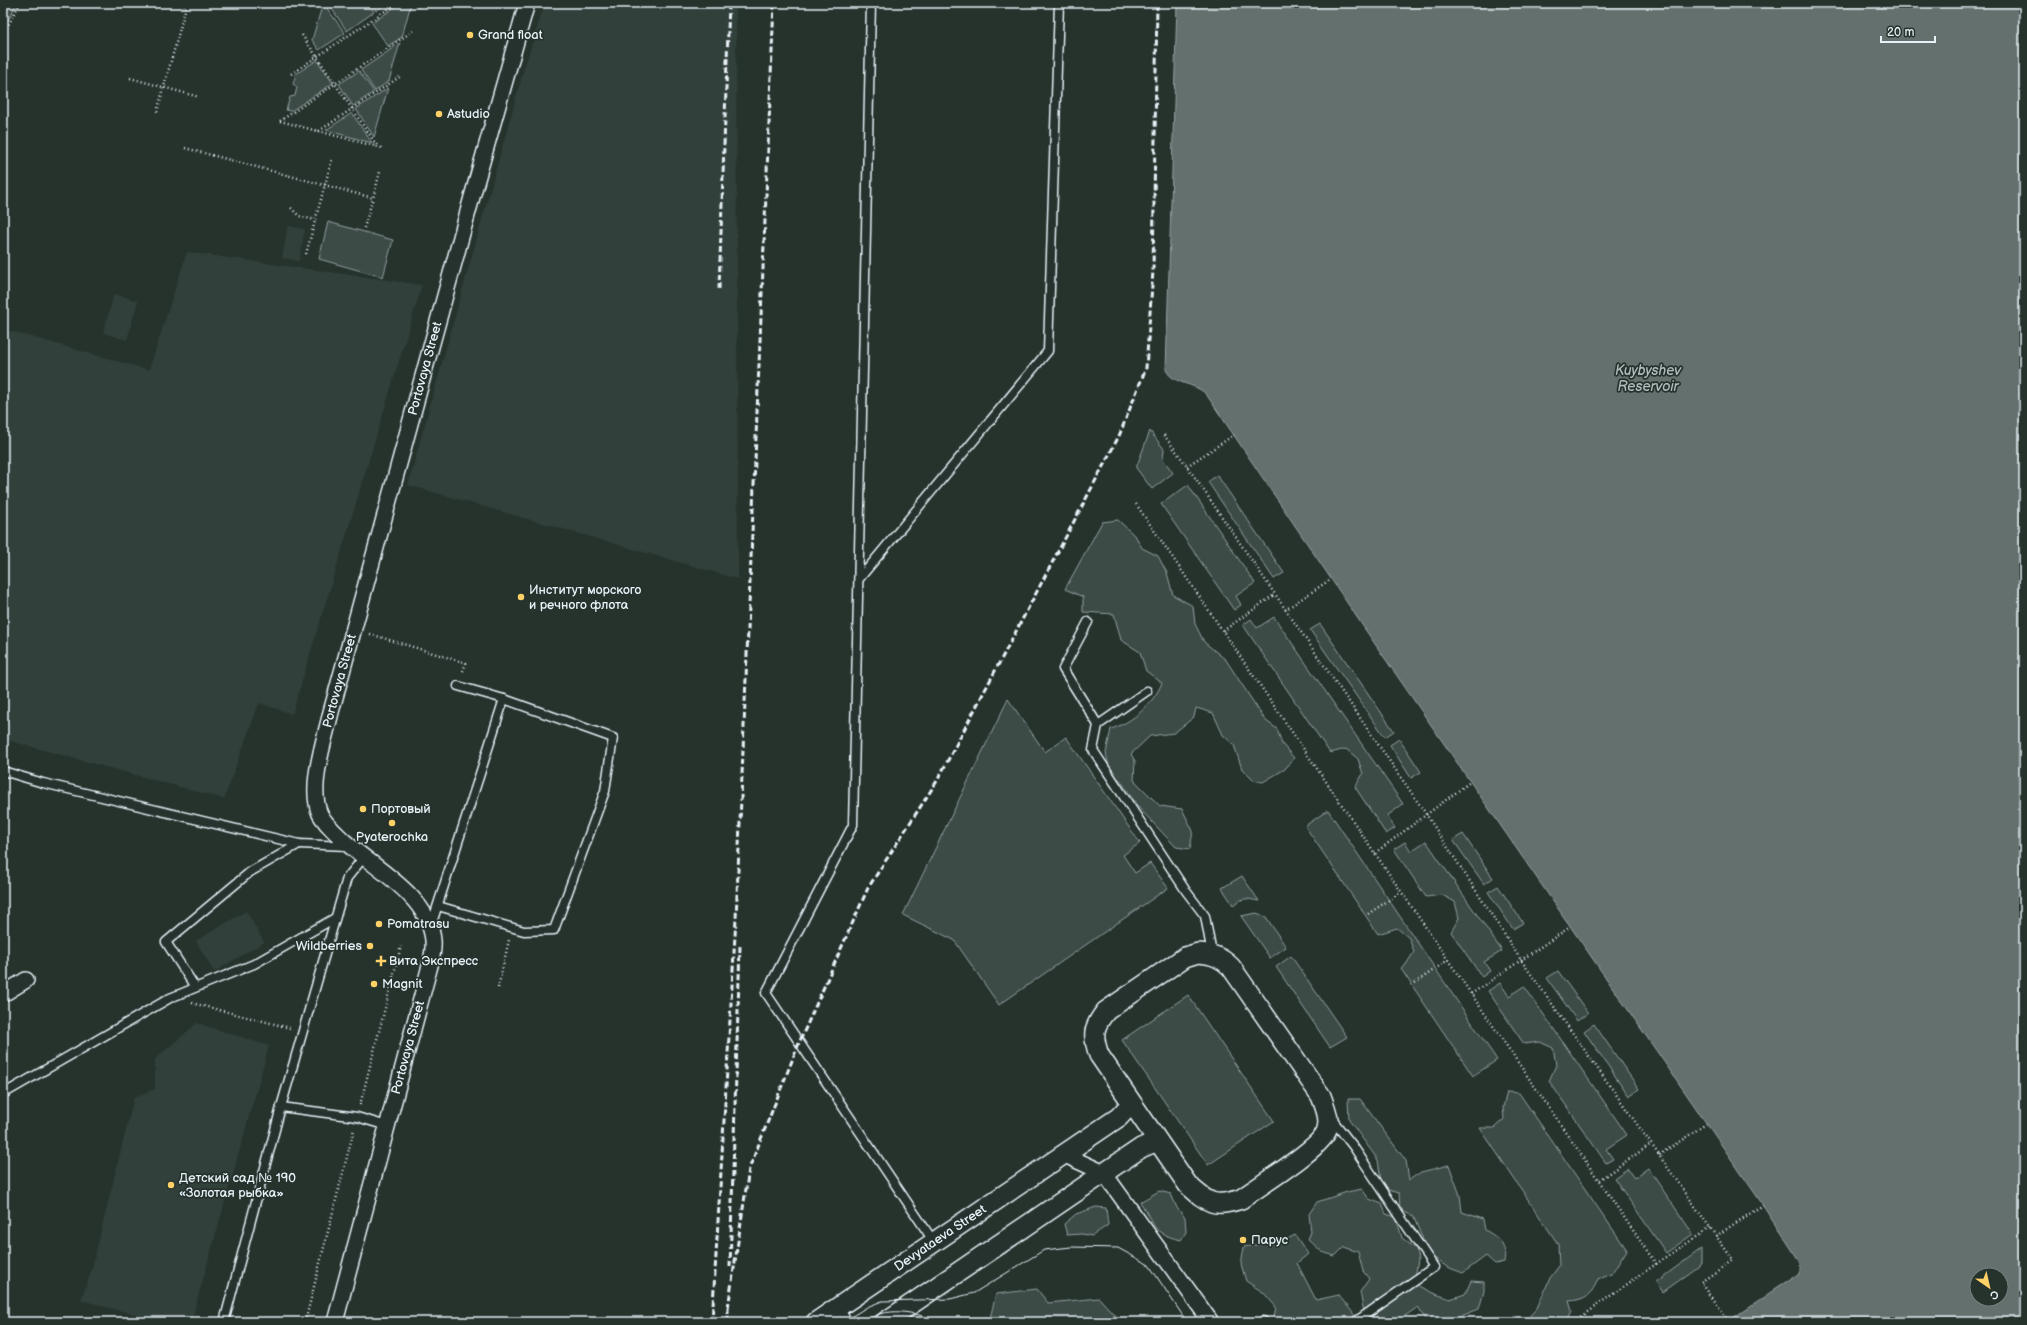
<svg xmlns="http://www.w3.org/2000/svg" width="2027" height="1325" viewBox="0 0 2027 1325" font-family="'Balsamiq Sans',sans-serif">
  <rect width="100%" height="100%" fill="#26332d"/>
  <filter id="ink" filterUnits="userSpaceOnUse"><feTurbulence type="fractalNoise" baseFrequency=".025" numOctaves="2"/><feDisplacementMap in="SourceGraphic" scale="8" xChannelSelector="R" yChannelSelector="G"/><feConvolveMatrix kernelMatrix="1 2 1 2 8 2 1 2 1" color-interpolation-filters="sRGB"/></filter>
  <g filter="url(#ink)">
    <g fill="#333f3a">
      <polygon points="545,3 736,3 738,579 408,485 524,69"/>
      <polygon points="288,226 305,229 299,261 282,258"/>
      <polygon points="187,252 422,285 292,714 259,703 224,799 3,739 3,329 149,370"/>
      <polygon points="114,294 138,301 127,340 103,333"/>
      <polygon points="246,911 264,942 214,972 196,941"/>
      <polygon points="197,1023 269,1046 191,1322 162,1322 81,1300 91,1272 134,1097 155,1089 155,1059"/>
    </g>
    <g fill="#3e4b47" stroke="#939ea0">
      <polygon points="3,3 17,3 3,30"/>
      <polygon points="323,3 345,33 319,50 312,40"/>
      <polygon points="328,3 368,3 374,12 347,31"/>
      <polygon points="371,3 387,3 376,11"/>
      <polygon points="401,3 411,3 402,37 388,46 372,23"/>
      <polygon points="400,43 389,81 375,91 361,70"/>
      <polygon points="317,60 333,83 291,111 286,110 290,97 295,96 297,87 293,84 296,74"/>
      <polygon points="359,71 374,92 353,106 339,84"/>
      <polygon points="388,88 374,137 356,109"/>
      <polygon points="352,113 372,143 326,130"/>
      <polygon points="328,222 393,240 383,277 319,259"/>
      <polygon points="1150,431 1164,449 1163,459 1173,473 1152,489 1136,468"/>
      <polygon points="1217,475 1284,573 1274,579 1208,482"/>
      <polygon points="1188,485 1255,583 1236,596 1241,605 1234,610 1161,504"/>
      <path d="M1118,520L1136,537L1142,548L1158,556L1167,573L1173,595L1193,606L1195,624L1204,642L1226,660L1265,720L1277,729L1282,744L1294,758L1285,769L1263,782L1253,780L1242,769L1234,745L1223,735L1213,713L1196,708L1194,717L1174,733L1150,736L1131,754L1135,761L1134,780L1160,806L1182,809L1193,831L1190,849L1176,847L1138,807L1121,781L1110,771L1106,753L1111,729C1133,722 1153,704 1162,683L1146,671L1140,652L1121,640L1114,614L1083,612V597L1065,589L1102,522Z"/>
      <polygon points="1274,617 1403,804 1387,816 1395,828 1386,834 1355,787 1363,774 1358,759 1346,749 1330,753 1243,625 1251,619 1257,628"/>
      <polygon points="1320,624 1394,731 1385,737 1310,630"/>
      <polygon points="1008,699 1045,752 1066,737 1140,843 1123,855 1135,873 1150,863 1168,888 999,1005 954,940 903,915"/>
      <polygon points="1399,739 1421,772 1411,778 1390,745"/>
      <polygon points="1328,810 1497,1060 1473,1076 1401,969 1405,966 1414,952 1409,938 1397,928 1378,934 1305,826"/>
      <polygon points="1463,834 1493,878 1484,884 1453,840"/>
      <polygon points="1426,841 1502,951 1484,962 1490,971 1482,977 1451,932 1459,918 1455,902 1442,895 1426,897 1394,849 1405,842 1411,851"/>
      <path d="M1242,876L1259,901C1245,899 1246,896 1233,905L1222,888Z"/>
      <polygon points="1498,886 1523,923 1513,929 1488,892"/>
      <polygon points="1257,913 1266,917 1286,947 1270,958 1241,916"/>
      <polygon points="1291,956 1347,1037 1330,1047 1276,967"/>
      <polygon points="1558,971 1588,1013 1577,1021 1547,978"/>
      <polygon points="1500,983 1509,996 1524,986 1627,1135 1606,1149 1613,1159 1606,1163 1549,1081 1556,1065 1553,1048 1540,1042 1524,1044 1488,991"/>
      <polygon points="1188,995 1274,1121 1208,1165 1122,1040"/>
      <polygon points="1594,1024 1639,1089 1629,1096 1584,1031"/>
      <path d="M1507,1092L1519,1093L1627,1250L1613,1272L1598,1279C1592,1294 1586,1300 1569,1301L1572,1311L1566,1322H1524L1537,1308L1550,1278L1559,1266L1558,1244L1480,1128H1494L1504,1119L1503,1107Z"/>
      <path d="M1348,1099H1360L1406,1161L1409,1180L1421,1172L1449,1165L1460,1195L1462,1212L1483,1219L1485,1230C1500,1239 1507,1243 1504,1262L1495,1264L1486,1256L1463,1273L1447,1267L1429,1254L1413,1216L1400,1210L1399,1193L1382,1188L1378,1160L1349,1120Z"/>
      <polygon points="1648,1168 1693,1234 1666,1253 1614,1178 1627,1169 1634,1178"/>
      <polygon points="1362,1189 1369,1199 1382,1204 1386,1214 1396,1217 1402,1238 1416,1249 1418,1260 1414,1284 1433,1293 1450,1299 1465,1294 1471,1281 1484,1282 1484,1291 1479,1309 1461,1316 1461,1322 1428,1322 1418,1307 1399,1320 1366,1322 1360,1292 1369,1279 1363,1271 1358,1252 1344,1247 1335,1256 1322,1252 1308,1239 1311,1232 1309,1214 1317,1202 1347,1192"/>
      <path d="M1159,1191L1171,1194L1177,1208L1185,1217L1186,1232L1181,1240C1150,1233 1156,1225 1140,1202Z"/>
      <polygon points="1096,1207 1106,1208 1108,1225 1092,1236 1082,1234 1067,1235 1064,1224 1076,1214"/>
      <path d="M1295,1235L1308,1254L1297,1263L1316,1300L1339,1295C1345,1305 1354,1311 1357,1322H1273L1276,1307L1264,1293L1246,1281L1241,1264L1244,1247L1262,1244H1278Z"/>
      <polygon points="1701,1249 1701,1262 1698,1267 1663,1292 1656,1282"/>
      <polygon points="1037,1289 1048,1303 1099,1298 1121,1322 989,1322 996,1294"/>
    </g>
    <path fill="#636f6d" stroke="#98a3a5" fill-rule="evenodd" d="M1177,3H2024V1322H1727L1798,1274L1801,1268L1800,1262L1763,1205L1375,644L1206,394C1194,382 1173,385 1166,370ZM1977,1275H2001V1299H1977Z"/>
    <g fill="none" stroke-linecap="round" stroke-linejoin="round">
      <g stroke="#e8f1f8" stroke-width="11">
        <g id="service">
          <polyline points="871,3 853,825 766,993 934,1242"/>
          <polyline points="859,579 1048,351 1059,3"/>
          <polyline points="1088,622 1063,669 1098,725 1093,750 1186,891 1205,916 1212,954"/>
          <polyline points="1098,725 1147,691"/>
          <polyline points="3,771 43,783 299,844 348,846"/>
          <polyline points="438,906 524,931 554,930 605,791 613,738 504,699 458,686"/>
          <polyline points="431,926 504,699"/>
          <polyline points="195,987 166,942 250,872 299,844"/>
          <polyline points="3,1094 170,998 254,964 335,918"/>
          <polyline points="281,1107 357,1117 387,1126"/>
          <polyline points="1331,1118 1353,1146 1434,1267 1355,1322"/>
          <polyline points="838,1307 848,1322"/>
          <polyline points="1263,1321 1264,1322"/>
          <polyline points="224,1322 281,1107 347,878 364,857"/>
        </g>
      </g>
      <g stroke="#e8f1f8" stroke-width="18">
        <g id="minor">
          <polyline points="3,994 26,980"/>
          <polyline points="1065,1155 1104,1173 1211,1322"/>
          <path id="s1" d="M335,1322L428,973C431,963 434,951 433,940C429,896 374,868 344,841C336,833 325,824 320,814C308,787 325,739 331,712L472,197L527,3"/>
        </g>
      </g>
      <g stroke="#e8f1f8" stroke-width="22">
        <g id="tertiary">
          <path d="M1198,953C1212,954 1221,957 1231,967L1321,1096C1325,1107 1331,1120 1326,1132C1318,1150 1259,1186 1241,1199C1214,1208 1208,1203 1188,1185L1099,1055C1092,1035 1093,1027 1106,1011L1185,957Z"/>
          <path id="s2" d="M816,1322L1119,1117L1131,1104"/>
          <polyline points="885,1322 1104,1173 1141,1148 1157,1141"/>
        </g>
      </g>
      <g stroke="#e8f1f8" stroke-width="2.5" stroke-dasharray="1 3" stroke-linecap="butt">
        <polyline points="416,3 420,8"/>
        <polyline points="3,35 20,3"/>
        <polyline points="302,35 378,147"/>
        <polyline points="291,74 397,3"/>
        <polyline points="130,78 199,97"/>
        <polyline points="157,112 187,3"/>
        <polyline points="280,121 413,31"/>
        <polyline points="280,121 382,148"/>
        <polyline points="319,131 401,76"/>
        <polyline points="185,148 373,198 380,172"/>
        <polyline points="291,208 299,216 315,220"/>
        <polyline points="364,228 373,198"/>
        <polyline points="306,254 332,159"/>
        <polyline points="1164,435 1187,466 1426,814 1521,960 1733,1260 1701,1282 1729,1321"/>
        <polyline points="1187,466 1234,435"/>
        <polyline points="1136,504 1656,1264 1573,1322"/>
        <polyline points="1285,610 1331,579"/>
        <polyline points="1223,631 1274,595"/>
        <polyline points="370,634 466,663 462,674"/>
        <polyline points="1375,853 1470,782"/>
        <polyline points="1368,914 1401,892"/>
        <polyline points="1415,983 1448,960"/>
        <polyline points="498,988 509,940"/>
        <polyline points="1471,994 1570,927"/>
        <polyline points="192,1003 290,1028"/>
        <polyline points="360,1105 401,946"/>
        <polyline points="1659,1155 1706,1124"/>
        <polyline points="1599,1180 1651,1144"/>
        <polyline points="1716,1236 1763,1205"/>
        <polyline points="1656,1264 1710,1228"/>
        <polyline points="305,1322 354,1129"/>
      </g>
      <use href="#service" stroke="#26332d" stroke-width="8"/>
      <use href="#minor" stroke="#26332d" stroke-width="15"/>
      <use href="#tertiary" stroke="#26332d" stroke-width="19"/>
      <g stroke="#e8f1f8" stroke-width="1">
        <polyline points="843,1322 867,1307 882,1301 950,1299 974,1293 1044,1250 1071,1247 1118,1248 1149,1265 1187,1322"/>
        <path d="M863,1322C888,1305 914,1312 940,1322"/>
      </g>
      <g stroke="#e8f1f8" stroke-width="3" stroke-dasharray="6 3" stroke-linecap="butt">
        <polyline points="719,289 729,3"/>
        <polyline points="730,1267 740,946"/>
        <polyline points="728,1308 749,1169 799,1043 868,888 937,781 1119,436 1146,368 1153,271 1157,3"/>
        <polyline points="712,1322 736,919 774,3"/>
        <polyline points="728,1322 728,1303"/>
      </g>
    </g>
  </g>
  <g fill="#ffd166" stroke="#26332d" stroke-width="1.5">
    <circle cx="470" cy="35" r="4"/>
    <circle cx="439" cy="114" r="4"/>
    <circle cx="521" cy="597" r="4"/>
    <circle cx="363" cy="809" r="4"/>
    <circle cx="392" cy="823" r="4"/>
    <circle cx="379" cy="924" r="4"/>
    <circle cx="370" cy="946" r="4"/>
    <path d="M379 955h4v4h4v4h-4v4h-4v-4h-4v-4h4z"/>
    <circle cx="374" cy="984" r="4"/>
    <circle cx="171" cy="1185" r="4"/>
    <circle cx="1243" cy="1240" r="4"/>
  </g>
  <g text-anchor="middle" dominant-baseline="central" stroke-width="3.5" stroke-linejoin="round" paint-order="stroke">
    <g font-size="13" fill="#e8f1f8" stroke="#26332d" text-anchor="start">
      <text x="478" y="35">Grand float</text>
      <text x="447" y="114">Astudio</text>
      <text x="529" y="590">Институт морского<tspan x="529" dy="15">и речного флота</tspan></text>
      <text x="371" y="809">Портовый</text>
      <text x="392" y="837" text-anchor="middle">Pyaterochka</text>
      <text x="387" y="924">Pomatrasu</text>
      <text x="362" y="946" text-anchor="end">Wildberries</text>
      <text x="389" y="961">Вита Экспресс</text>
      <text x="382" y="984">Magnit</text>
      <text x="179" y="1178">Детский сад № 190<tspan x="179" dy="15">«Золотая рыбка»</tspan></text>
      <text x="1251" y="1240">Парус</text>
    </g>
    <g font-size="13" fill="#e8f1f8" stroke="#26332d">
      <text stroke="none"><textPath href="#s1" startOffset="1028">Portovaya Street</textPath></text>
      <text stroke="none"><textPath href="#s1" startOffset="704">Portovaya Street</textPath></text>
      <text stroke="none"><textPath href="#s1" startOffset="284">Portovaya Street</textPath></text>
      <text stroke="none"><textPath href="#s2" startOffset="150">Devyataeva Street</textPath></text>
    </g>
    <g font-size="14" font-style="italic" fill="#b3bdc0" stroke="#26332d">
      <text x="1648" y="370">Kuybyshev<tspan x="1648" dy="16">Reservoir</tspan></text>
    </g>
  </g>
  <rect width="2027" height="1325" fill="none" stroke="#26332d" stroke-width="16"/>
  <rect x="8" y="8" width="2011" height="1309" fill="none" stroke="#e8f1f8" stroke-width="1.5" filter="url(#ink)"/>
  <g transform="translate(1989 1287) rotate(146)"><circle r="19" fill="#26332d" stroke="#747f7e"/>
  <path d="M0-3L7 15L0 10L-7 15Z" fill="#ffd166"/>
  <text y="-6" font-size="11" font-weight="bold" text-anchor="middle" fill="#e8f1f8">С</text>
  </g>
  <path d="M1881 36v6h54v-6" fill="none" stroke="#e8f1f8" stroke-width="2"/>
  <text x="1887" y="36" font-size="12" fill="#e8f1f8" stroke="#26332d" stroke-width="3" paint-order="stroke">20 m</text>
</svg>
